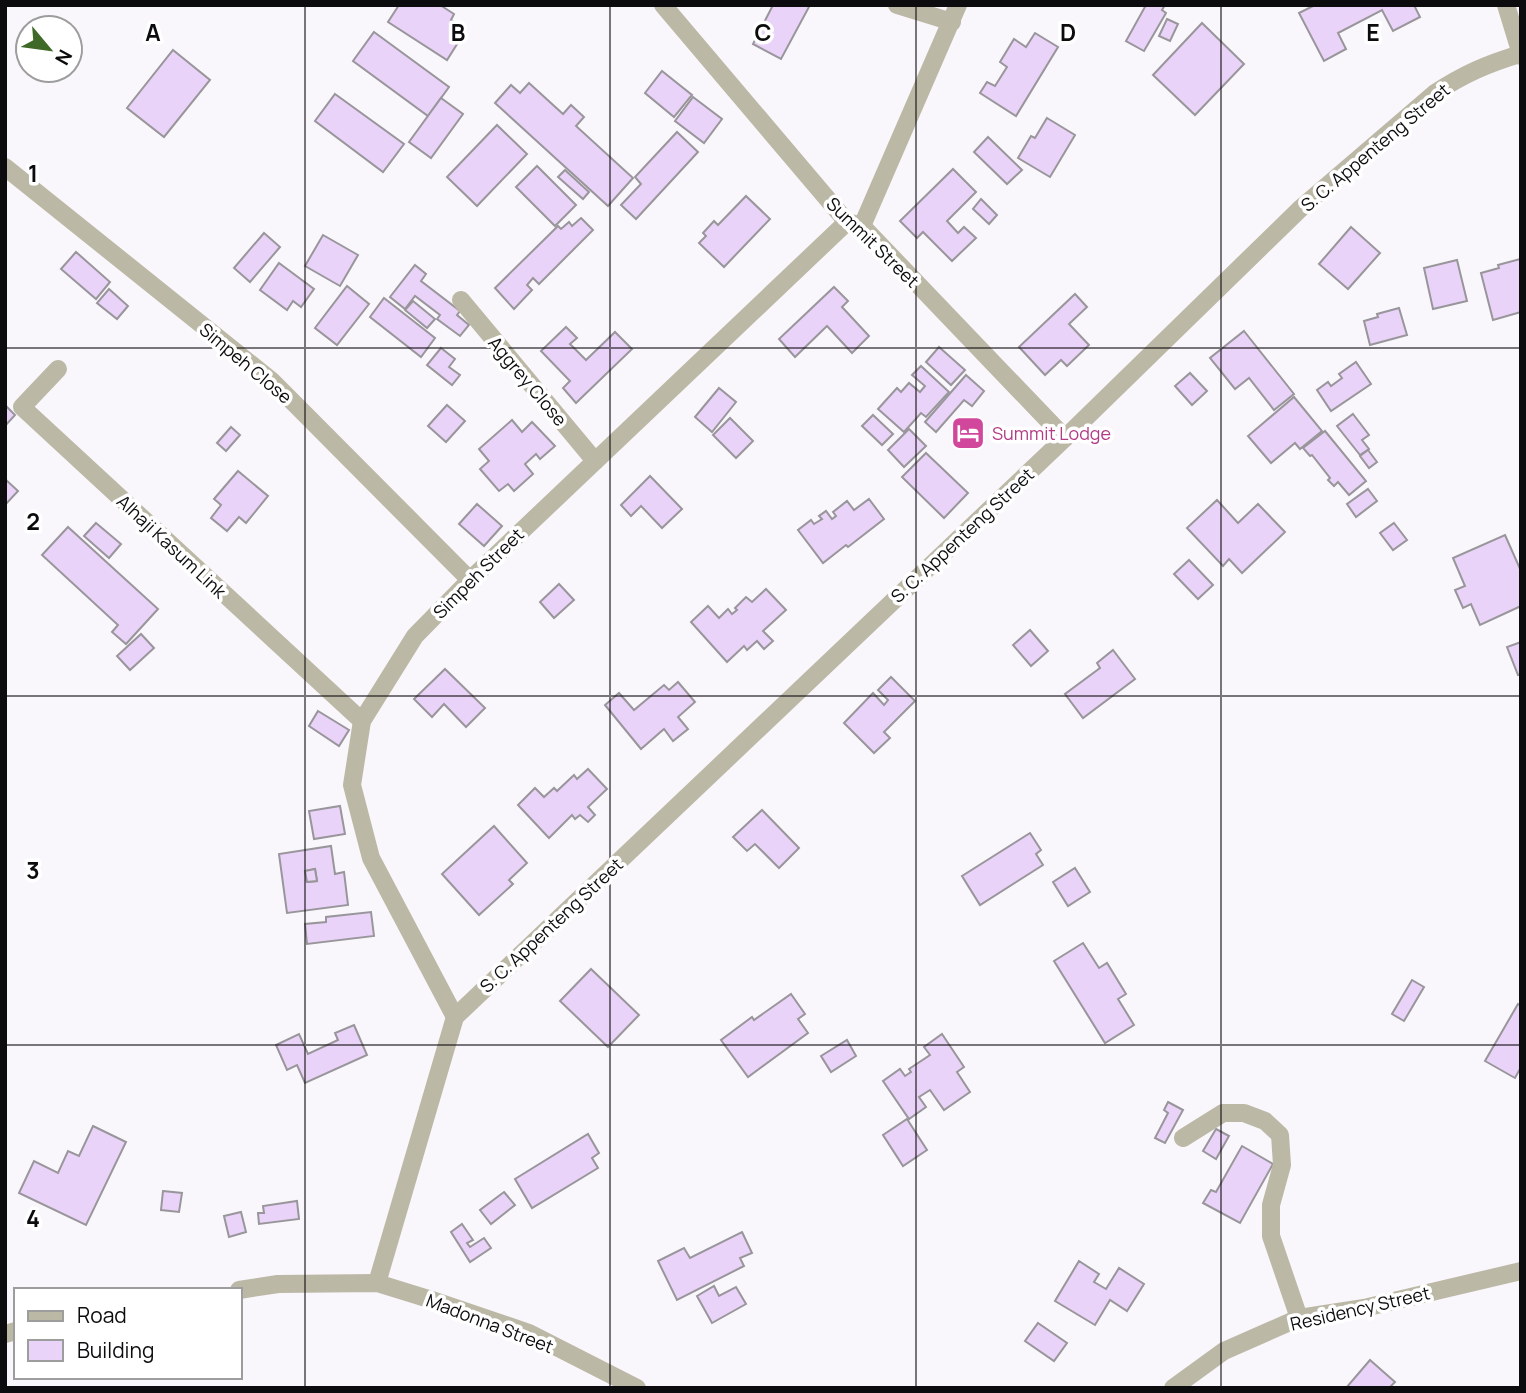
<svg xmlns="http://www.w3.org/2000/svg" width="1526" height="1393" viewBox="0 0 1526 1393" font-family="Manrope,sans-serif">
  <rect width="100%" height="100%" fill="#f9f6fc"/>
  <g fill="#ead3f8" stroke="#99969b" stroke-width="2" fill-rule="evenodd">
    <polygon points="399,5 440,5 454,14 451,20 466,30 447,60 388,22"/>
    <polygon points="773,5 810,5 781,59 753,44"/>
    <polygon points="1146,5 1165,5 1162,10 1166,13 1144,51 1126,41"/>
    <polygon points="1315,5 1414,5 1420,17 1393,31 1382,10 1338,33 1346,49 1324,61 1299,13"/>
    <polygon points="1167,19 1178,24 1170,41 1159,36"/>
    <polygon points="1202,23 1244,64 1195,115 1153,75"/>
    <polygon points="374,32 449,87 428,116 353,61"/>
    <polygon points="1035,33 1058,47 1016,116 980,93 987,82 995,86 1007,67 1000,62 1014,39 1026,47"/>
    <polygon points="173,50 210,80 164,137 127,108"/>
    <polygon points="662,71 692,95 674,117 645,93"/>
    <polygon points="529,83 563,114 571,105 584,117 576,126 633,178 608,206 495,103 511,85 520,93"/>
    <polygon points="335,94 404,144 383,172 315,121"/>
    <polygon points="693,97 722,119 704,143 675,121"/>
    <polygon points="441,98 463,114 431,158 409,142"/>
    <polygon points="1047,118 1075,135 1050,177 1018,158 1031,136 1035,138"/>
    <polygon points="497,125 527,154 477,206 447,177"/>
    <polygon points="677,132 698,152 636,219 621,205 641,184 635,177"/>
    <polygon points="988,137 1022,170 1007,184 974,152"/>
    <polygon points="537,166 576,205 555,226 516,187"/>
    <polygon points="953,169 976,192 947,221 958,233 964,227 976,238 952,261 923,232 917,238 900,221"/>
    <polygon points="565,170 589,192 583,199 558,177"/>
    <polygon points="746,196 770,219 724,267 699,243 706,236 703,233 714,221 718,225"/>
    <polygon points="981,199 997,215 989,224 973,209"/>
    <polygon points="581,218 593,230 539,284 533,278 527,285 532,290 514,309 495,288 558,226 561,229 569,222 572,226"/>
    <polygon points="1351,227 1380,253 1348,289 1319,264"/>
    <polygon points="264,233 280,247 250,282 234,268"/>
    <polygon points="323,235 358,255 340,286 305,266"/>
    <polygon points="76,252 110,282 96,299 61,269"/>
    <polygon points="1520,259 1521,312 1493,320 1481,273 1499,268 1498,265"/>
    <polygon points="1457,260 1467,301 1433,309 1424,268"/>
    <polygon points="279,263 314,289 301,307 293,301 287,310 260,290"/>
    <polygon points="415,265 426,274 421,281 460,311 457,315 469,325 460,336 437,319 440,315 415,296 405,309 390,297"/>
    <polygon points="347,286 369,304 337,345 315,328"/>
    <polygon points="834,287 848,301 842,307 869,336 852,353 827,326 795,357 779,339"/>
    <polygon points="109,289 128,306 117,319 97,303"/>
    <polygon points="1075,294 1087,307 1069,324 1089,345 1067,366 1061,360 1045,375 1019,347"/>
    <polygon points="384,298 435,338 421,357 370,317"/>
    <polygon points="413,301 435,319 427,328 405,310"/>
    <polygon points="1399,308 1407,335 1370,345 1364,321 1378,317 1377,314"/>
    <polygon points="566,327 577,338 570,344 586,360 615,332 632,349 576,403 563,388 570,381 541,351"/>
    <polygon points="1244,331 1294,394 1274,410 1249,378 1235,389 1210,358"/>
    <polygon points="939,347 965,370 951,385 926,362"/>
    <polygon points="441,348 455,359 449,367 460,375 452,385 427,365"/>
    <polygon points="1356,362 1371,384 1331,411 1317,390 1328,382 1331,386 1342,378 1339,374"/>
    <polygon points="921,366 949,392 926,417 921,413 904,432 878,409 897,388 901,392 909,383 920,392 925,386 912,375"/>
    <polygon points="1190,373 1207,391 1192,405 1175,386"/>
    <polygon points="966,375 984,391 972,406 964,400 936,432 925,422"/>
    <polygon points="719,388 736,402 712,432 695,417"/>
    <polygon points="1294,397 1322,431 1300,449 1295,443 1271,463 1248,436"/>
    <polygon points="5,405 15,415 5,426"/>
    <polygon points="447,405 465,421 446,442 428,426"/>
    <polygon points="1353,414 1369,435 1362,440 1369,449 1360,455 1337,426"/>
    <polygon points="873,415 893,434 882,445 862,426"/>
    <polygon points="730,418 753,441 736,458 713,435"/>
    <polygon points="512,420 522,432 532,422 555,446 540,459 536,454 525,464 533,474 514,491 508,484 499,491 480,469 489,461 479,449"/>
    <polygon points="231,427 240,435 226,451 217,443"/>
    <polygon points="909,429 926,446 904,467 888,450"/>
    <polygon points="1325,431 1366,481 1349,495 1338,482 1334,486 1328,480 1330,478 1312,455 1310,456 1303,448"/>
    <polygon points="1368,450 1377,462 1369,468 1360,456"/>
    <polygon points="926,453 968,493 944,518 902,477"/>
    <polygon points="238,471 268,496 246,523 239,517 227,531 211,518 221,505 214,499"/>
    <polygon points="650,476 682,509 662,528 641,506 631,516 621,505"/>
    <polygon points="5,479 18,491 5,505"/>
    <polygon points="1368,489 1377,501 1356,517 1347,504"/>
    <polygon points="869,499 884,519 848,547 846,545 823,563 798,530 811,520 814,524 822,519 819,516 826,511 832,519 836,516 833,512 847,501 854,510"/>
    <polygon points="1217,500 1238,523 1258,504 1285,532 1242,573 1229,559 1223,566 1187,528"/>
    <polygon points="477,504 502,526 484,546 459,524"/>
    <polygon points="96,523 121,544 109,558 84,536"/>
    <polygon points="1394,523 1407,540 1393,550 1380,533"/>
    <polygon points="68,527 158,609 126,644 112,632 118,625 42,555"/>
    <polygon points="1505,535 1521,571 1521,606 1480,625 1471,604 1463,608 1455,590 1465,586 1453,558"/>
    <polygon points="1189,560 1213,585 1198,599 1174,574"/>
    <polygon points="559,584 574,600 554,618 540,602"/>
    <polygon points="766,589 786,610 763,631 773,641 764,649 757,641 747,650 744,646 727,662 691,622 708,606 719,618 728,609 732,614 737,610 735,608 746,597 752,602"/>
    <polygon points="1030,630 1048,651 1031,666 1013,645"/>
    <polygon points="141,634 154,648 130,670 117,656"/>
    <polygon points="1521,642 1521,674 1518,675 1507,647"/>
    <polygon points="1113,650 1135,679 1083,718 1065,694 1100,668 1097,663"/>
    <polygon points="445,669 485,708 466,727 444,704 432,717 414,699"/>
    <polygon points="891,677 915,701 884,732 890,738 874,753 844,723 873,693 884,705 888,700 878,690"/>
    <polygon points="678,682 695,702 678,717 688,729 673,741 664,729 641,749 605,705 619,693 634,710 664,685 669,690"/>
    <polygon points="318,711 349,730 339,746 309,726"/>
    <polygon points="588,769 607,789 588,807 595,815 588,822 580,815 575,819 572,815 549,838 518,805 535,788 544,797 554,788 557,791 574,775 577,779"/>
    <polygon points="340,806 345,834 314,839 309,811"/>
    <polygon points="762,810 799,848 779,868 755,844 747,851 733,837"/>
    <polygon points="494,826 527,863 509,880 513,884 479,915 442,874"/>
    <polygon points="1030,833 1041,850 1036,854 1043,865 980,905 962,876"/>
    <path d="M331,846L335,874L344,872L348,905L287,913L279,854ZM315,869L317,881L307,882L305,871Z"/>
    <polygon points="1075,868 1090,892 1068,906 1053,882"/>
    <polygon points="315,869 317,881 307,882 305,871"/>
    <polygon points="371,912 374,936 307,944 305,924 326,922 326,917"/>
    <polygon points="1083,943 1099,968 1107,963 1126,994 1118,999 1134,1025 1105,1043 1054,961"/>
    <polygon points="591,969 639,1015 608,1047 560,1001"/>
    <polygon points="1412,980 1424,987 1404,1021 1392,1014"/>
    <polygon points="791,994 805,1014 798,1019 808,1033 748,1077 721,1040 752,1017 754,1020"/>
    <polygon points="1518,1004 1521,1006 1521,1067 1515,1078 1485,1061"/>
    <polygon points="354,1025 367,1055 305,1083 297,1065 287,1070 276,1045 299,1034 308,1054 338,1040 335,1033"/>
    <polygon points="942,1034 964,1067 957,1072 970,1092 944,1110 930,1090 919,1097 926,1107 909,1119 883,1081 900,1069 905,1076 911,1072 909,1069 930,1055 924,1047"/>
    <polygon points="847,1040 856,1056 831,1072 821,1056"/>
    <polygon points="1168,1102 1183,1110 1165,1143 1155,1138 1168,1113 1164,1110"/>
    <polygon points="907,1119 927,1150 903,1166 883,1135"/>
    <polygon points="93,1126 126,1142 86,1225 19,1193 34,1161 58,1173 68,1151 79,1156"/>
    <polygon points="1216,1129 1229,1136 1216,1159 1203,1151"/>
    <polygon points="588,1134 599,1153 592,1158 598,1168 532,1208 515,1179"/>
    <polygon points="1242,1146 1273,1164 1240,1223 1203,1203 1211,1190 1216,1192"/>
    <polygon points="163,1191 182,1193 179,1212 161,1210"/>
    <polygon points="504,1192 515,1205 491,1224 480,1210"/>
    <polygon points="297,1201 299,1219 259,1224 258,1213 264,1213 263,1206"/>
    <polygon points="241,1212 246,1232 229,1237 224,1216"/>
    <polygon points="462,1224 473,1240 467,1243 470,1247 484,1238 491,1248 470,1262 451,1232"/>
    <polygon points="742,1232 752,1253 740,1258 744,1266 677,1300 658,1261 684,1248 690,1258"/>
    <polygon points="1079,1261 1099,1274 1094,1282 1106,1289 1119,1268 1144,1284 1127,1311 1110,1300 1095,1325 1055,1301"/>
    <polygon points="714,1286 719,1296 736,1287 746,1304 712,1323 697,1296"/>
    <polygon points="1038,1323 1067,1343 1054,1361 1025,1341"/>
    <polygon points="1370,1360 1395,1382 1389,1388 1346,1388"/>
  </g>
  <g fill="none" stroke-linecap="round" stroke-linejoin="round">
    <g stroke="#bcb8a6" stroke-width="18">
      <polyline points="663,5 847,222 862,226 1065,438"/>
      <polyline points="897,5 952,22"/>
      <polyline points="1506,5 1521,54"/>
      <polyline points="5,167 272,381 470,580"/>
      <polyline points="862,226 958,5"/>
      <polyline points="461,300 595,461"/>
      <polyline points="58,369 22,407 362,721"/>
      <path d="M455,1017L1065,438L1301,208L1435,93C1464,74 1487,64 1520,54L1521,56"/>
      <polyline points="455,1017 371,858 352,785 362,721 415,636 470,580 847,222"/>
      <polyline points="1183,1138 1223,1113 1244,1113 1265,1121 1280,1135 1282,1165 1271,1205 1271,1236 1299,1318"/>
      <polyline points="377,1283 455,1017"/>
      <polyline points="239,1290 278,1284 377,1283 432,1300 529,1333 637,1388"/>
      <polyline points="5,1334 16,1331"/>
      <polyline points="1173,1388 1224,1351 1299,1318 1364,1308 1521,1271"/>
    </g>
  </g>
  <path fill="none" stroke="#0c0b0d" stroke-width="2" stroke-opacity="0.55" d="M305,5V1388M610,5V1388M916,5V1388M1221,5V1388M5,348H1521M5,696H1521M5,1045H1521"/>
  <defs>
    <g id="hotel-square" transform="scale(1.75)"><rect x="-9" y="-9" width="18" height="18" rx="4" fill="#d1479c" stroke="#fff"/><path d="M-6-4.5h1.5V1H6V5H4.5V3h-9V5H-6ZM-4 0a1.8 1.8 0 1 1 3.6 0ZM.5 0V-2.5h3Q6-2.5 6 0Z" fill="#fff"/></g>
  </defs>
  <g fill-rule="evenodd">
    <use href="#hotel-square" x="968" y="433"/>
  </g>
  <g text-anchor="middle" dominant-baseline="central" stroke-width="7" stroke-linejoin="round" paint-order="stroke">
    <g font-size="18" fill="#0c0b0d" stroke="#fff">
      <text transform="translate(1375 147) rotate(-40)">S. C. Appenteng Street</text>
      <text transform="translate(873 242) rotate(44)">Summit Street</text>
      <text transform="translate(246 363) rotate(40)">Simpeh Close</text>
      <text transform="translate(528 381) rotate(50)">Aggrey Close</text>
      <text transform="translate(962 535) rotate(-43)">S. C. Appenteng Street</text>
      <text transform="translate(172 546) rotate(43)">Alhaji Kasum Link</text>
      <text transform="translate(478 573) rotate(-45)">Simpeh Street</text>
      <text transform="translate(551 925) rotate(-43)">S. C. Appenteng Street</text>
      <text transform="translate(1360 1308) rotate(-13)">Residency Street</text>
      <text transform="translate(490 1323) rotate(21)">Madonna Street</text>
    </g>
    <g font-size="18" fill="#b23c85" stroke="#fff" text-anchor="start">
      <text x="992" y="433">Summit Lodge</text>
    </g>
  </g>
  <g font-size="23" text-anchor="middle" font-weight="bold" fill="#0c0b0d" stroke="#fff" stroke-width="7" stroke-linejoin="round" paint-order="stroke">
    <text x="153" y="41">A</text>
    <text x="458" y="41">B</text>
    <text x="763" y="41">C</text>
    <text x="1068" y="41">D</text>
    <text x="1373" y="41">E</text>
    <text x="33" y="182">1</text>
    <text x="33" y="530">2</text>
    <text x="33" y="879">3</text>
    <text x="33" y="1227">4</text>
  </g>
  <rect width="1526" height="1393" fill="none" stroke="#0c0b0d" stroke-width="14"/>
  <rect x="14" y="1288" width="228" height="91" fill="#ffffff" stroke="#9e9d9e" stroke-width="2"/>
  <rect x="28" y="1311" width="35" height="10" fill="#bcb8a6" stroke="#9e9d9e" stroke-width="2"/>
  <text x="77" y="1323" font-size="21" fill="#0c0b0d">Road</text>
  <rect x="28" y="1340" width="35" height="21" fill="#ead3f8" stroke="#9e9d9e" stroke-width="2"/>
  <text x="77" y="1358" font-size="21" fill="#0c0b0d">Building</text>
  <g transform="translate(49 49) rotate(119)"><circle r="33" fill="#ffffff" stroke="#9e9d9e" stroke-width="2"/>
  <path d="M0-5L12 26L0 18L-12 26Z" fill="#3e6926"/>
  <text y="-10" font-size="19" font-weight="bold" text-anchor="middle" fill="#0c0b0d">N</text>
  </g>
</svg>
